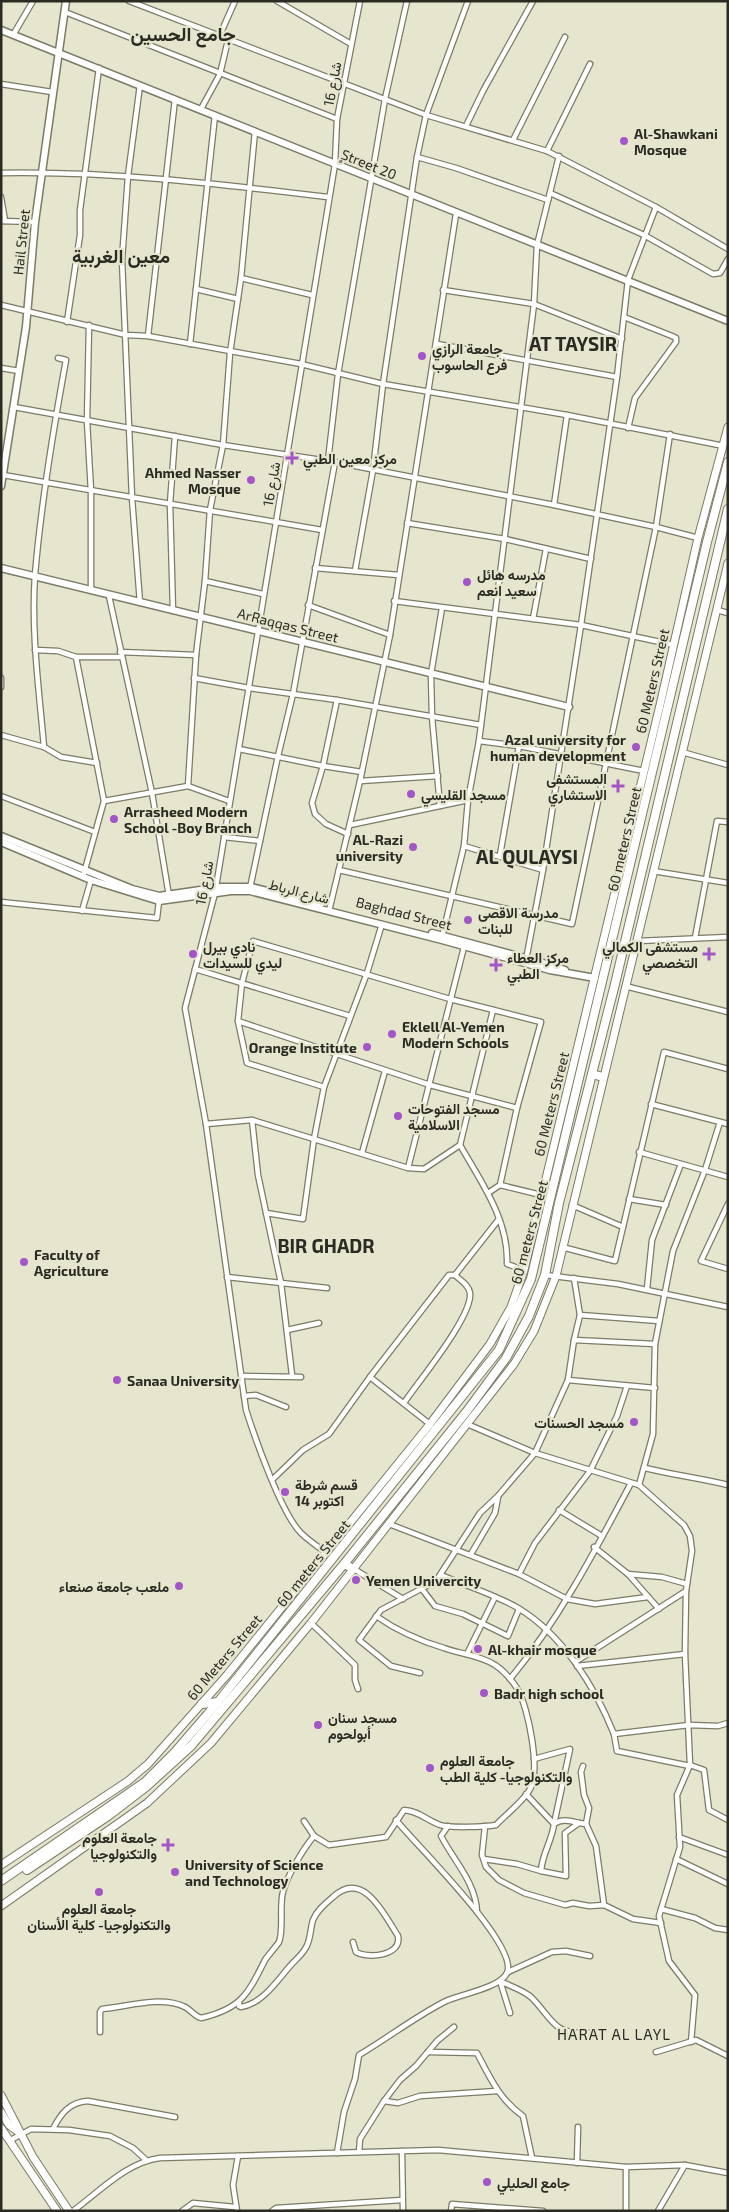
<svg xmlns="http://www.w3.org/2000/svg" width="729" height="2212" viewBox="0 0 729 2212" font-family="'Exo 2',Vazirmatn,sans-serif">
  <rect width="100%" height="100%" fill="#e6e5ce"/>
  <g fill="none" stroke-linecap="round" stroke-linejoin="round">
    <g stroke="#7c7b66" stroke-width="7">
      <g id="street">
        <polyline points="129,1 426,115 547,151 656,207 728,249"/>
        <polyline points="277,1 351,44"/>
        <polyline points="65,12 337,119"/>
        <polyline points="13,35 33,1"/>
        <polyline points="219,37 235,1"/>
        <polyline points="1,84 52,92"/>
        <polyline points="201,109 220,74 228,40"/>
        <polyline points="466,126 483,91 533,1"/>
        <polyline points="513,140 565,37"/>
        <polyline points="547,151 590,64"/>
        <polyline points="417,157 456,168 548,200"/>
        <path d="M1,173C111,171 219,184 328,197"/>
        <polyline points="550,193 644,235 713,274 720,273 728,259"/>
        <polyline points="1,197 5,221"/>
        <polyline points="1,221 35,222"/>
        <polyline points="241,278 312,295"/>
        <polyline points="196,289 238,299"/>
        <polyline points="443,290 534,304 622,339"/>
        <polyline points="1,305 126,335 148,336 301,364 383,384 567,415 724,446"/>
        <polyline points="624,317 672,336 676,338 676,342 635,398 628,428"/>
        <polyline points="67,322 80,235 80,210 99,68"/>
        <polyline points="89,325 87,421 91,491 91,590"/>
        <polyline points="148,336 175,99"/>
        <polyline points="190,344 215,115"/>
        <polyline points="437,344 617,377"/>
        <polyline points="1,368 19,371"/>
        <polyline points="14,407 223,445 335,462 554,505 656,527 698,538"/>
        <polyline points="328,461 338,374 385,99 407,1"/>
        <polyline points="3,475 322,530"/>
        <polyline points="554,505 567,415"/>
        <polyline points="407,523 505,539 591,559"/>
        <polyline points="315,568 399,575"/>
        <polyline points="355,571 373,470 383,384 417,157 426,115 468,1"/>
        <polyline points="205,581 263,594"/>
        <polyline points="109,596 152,793 169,896"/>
        <polyline points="394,601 581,625 674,645"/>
        <polyline points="140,603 132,498 122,260 128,176 140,85"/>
        <polyline points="308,605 390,635"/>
        <polyline points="717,610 728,613"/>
        <polyline points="173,611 170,504 175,436"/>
        <polyline points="533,619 546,549"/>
        <polyline points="35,650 58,651 76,657 121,657"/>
        <polyline points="120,652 196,655"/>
        <polyline points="76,657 104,801 84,873"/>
        <polyline points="1,678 1,687"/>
        <polyline points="194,678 249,688 337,700 481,725"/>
        <polyline points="337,700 323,766 312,803 315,814 326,824 348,834"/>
        <polyline points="1,735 44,747 61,757 97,763"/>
        <polyline points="479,741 519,746 644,771"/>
        <path d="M44,747C39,690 31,632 35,575C41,503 53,431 66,360L58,358"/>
        <polyline points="239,749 323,766 362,772"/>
        <polyline points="682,752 728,765"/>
        <polyline points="360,781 438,776"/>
        <polyline points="188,786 196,655 205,581 210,510 223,445 230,353 241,278 255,131"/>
        <polyline points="1,796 95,832"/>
        <polyline points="104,801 188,786 229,801"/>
        <polyline points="440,806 432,717 431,674 442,608"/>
        <polyline points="350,825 468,800"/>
        <polyline points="224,837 260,841"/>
        <polyline points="464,846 543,870"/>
        <polyline points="500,855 519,746"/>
        <polyline points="339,870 572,924 656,527 670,434"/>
        <polyline points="653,871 728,883"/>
        <polyline points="250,888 278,756 293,694 335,462"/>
        <polyline points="1,902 157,918 159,901"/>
        <polyline points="82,911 91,880"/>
        <polyline points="329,911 360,781 390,635 456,214"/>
        <polyline points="442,937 464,846 468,800 479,741 534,304 537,245 559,156"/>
        <polyline points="695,938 717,821 728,822"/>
        <polyline points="638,941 728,937"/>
        <polyline points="526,960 543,870 581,625 617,377 628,280 656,207"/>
        <polyline points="195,969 350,1016"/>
        <polyline points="625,986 728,1012"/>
        <polyline points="238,1021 430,1085 517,1108"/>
        <polyline points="324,1087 247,1063 238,1021 242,983 253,941 450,999 541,1022 517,1108 500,1185"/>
        <polyline points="651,1104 728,1124"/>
        <polyline points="252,1120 258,1175 281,1283 292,1375"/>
        <polyline points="206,1124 252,1120 408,1168 424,1169 460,1145 493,1010"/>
        <path d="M460,1145C481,1182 509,1220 507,1264L524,1270"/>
        <polyline points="639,1152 728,1177"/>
        <polyline points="362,1153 385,1071"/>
        <polyline points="408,1168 464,947"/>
        <polyline points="488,1193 500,1185 541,1195"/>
        <polyline points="629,1199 666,1205"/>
        <polyline points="728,1204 701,1261 728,1269"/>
        <polyline points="572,1205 623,1227"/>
        <polyline points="266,1213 303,1219 314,1139 324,1087 367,973 382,924"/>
        <polyline points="562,1247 615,1261 664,1052 728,1069"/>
        <polyline points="545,1275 618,1284 728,1307"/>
        <polyline points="227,1277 327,1288"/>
        <polyline points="647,1289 652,1240 681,1164"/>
        <polyline points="580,1315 659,1321"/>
        <polyline points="287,1330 319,1323"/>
        <polyline points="574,1340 580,1315 574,1278"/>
        <polyline points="242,1376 301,1377"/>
        <polyline points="370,1377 431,1425"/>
        <polyline points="568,1380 655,1388"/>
        <polyline points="244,1396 256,1395 286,1407"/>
        <path d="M404,1403C418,1382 473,1316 470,1293C469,1285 460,1280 455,1275"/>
        <polyline points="467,1424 535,1453 639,1485 684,1525 690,1536 692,1551 686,1591 685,1654 690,1765 677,1795 680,1847 659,1916 669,1961 695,1995 691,2042"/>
        <path d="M645,1468C673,1475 700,1478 728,1485"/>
        <polyline points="273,1479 303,1450 329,1434 370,1377 449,1275 455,1275 499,1219"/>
        <polyline points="639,1485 653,1434 655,1344 673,1251 705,1170 720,1122"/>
        <polyline points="559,1510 602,1536"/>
        <polyline points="389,1524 519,1574 567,1599 595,1604 648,1597"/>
        <polyline points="594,1547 628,1574 659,1609"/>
        <path d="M325,1552C317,1546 308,1540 301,1533C281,1513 255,1438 246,1410L206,1124L185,1008L215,893L335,164L337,119L360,1"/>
        <polyline points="471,1554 495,1513 498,1497"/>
        <polyline points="354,1569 403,1599"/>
        <polyline points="519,1574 535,1543 590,1471 617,1416 627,1386"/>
        <polyline points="628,1574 662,1577 687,1584"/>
        <path d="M441,1575C466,1586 494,1594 518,1608C563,1635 595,1687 614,1734L689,1725L718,1726L728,1723"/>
        <polyline points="422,1589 435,1606 463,1614 508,1636 519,1609"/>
        <polyline points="311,1623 355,1665 355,1680 358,1689"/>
        <polyline points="467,1654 495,1597"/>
        <polyline points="575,1662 686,1591"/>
        <polyline points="577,1666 685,1654"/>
        <polyline points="420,1673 391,1666 359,1640 381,1610 436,1581 480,1513 498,1496 535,1453 568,1380 574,1340 655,1344"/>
        <path d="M510,1679C559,1620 595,1551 631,1483"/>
        <polyline points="614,1734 617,1751 690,1766"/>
        <polyline points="534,1759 570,1749 554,1824"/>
        <polyline points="690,1765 704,1770 709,1810 728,1820"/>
        <polyline points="583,1766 581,1772 584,1795 589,1808 586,1824"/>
        <path d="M304,1821L314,1836L329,1845L386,1837L404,1810C419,1811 426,1820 440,1825C449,1828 485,1827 496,1825C505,1815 524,1801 530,1789C541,1771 528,1707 518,1690C513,1681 503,1670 495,1665C480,1655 460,1654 444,1648C420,1641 396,1630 376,1616"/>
        <polyline points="579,1823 586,1824 596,1846 604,1905"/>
        <path d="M448,1826L441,1836C454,1861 476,1883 477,1912"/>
        <polyline points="485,1826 482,1855 486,1867 499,1880 524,1893 565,1905 573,1903 589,1906 604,1905 633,1919 661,1923"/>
        <polyline points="679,1837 728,1855"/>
        <path d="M484,1859L517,1864L541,1871C542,1854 552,1841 554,1824L526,1794"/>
        <polyline points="676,1859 728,1884"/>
        <path d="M541,1871L566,1876L565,1833L579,1823C571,1821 562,1818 554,1824"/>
        <polyline points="661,1909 695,1918 715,1928 728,1930"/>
        <polyline points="508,1972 552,1952 566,1951 590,1956"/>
        <path d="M239,2003V2006L241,2007C262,2004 277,1981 290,1966C295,1960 301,1956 305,1949C311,1941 310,1929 313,1920C317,1910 326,1903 333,1897C363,1869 384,1914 398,1936C402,1956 368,1959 356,1952L353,1942"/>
        <path d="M510,2013L500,1981C510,1986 523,1990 531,1997C554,2020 552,2035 590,2033"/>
        <path d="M100,2032V2012L102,2009C127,2007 161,1995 185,2007C191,2010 194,2016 201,2018C241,2009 248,1994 265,1960C269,1954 275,1948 279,1942C284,1930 279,1906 283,1892C287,1876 303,1849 314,1836"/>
        <path d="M428,2052L477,2053C490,2078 500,2100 523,2116L532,2158"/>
        <polyline points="656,2052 696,2040 728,2056"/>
        <polyline points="384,2101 398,2103 420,2096 497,2091"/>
        <path d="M53,2129C61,2113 70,2102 88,2101L175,2117"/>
        <polyline points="9,2141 31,2129 69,2130 110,2136 133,2148 146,2160"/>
        <polyline points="402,2151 403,2211"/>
        <polyline points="359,2152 360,2139 384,2101 400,2080 416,2066 437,2041 454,2027"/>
        <path d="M337,2153L344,2112L355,2079L359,2055C388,2038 416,2016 446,2001C461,1994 500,1988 507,1973C520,1946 415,1844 396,1820"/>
        <polyline points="577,2163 578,2127"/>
        <polyline points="626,2167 626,2211"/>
        <path d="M73,2211C100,2191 127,2162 160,2158L438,2150L626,2167L685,2165L728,2173"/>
        <polyline points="182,2211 193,2203 235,2207"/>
        <polyline points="237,2211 233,2185 238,2156"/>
        <polyline points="272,2211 276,2208 402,2200"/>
        <polyline points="451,2211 452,2204 543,2211"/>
        <polyline points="658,2211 685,2165"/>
      </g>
    </g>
    <g stroke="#7c7b66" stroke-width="9">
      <g id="secondary">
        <polyline points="1,30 728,321"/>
        <polyline points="1,486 26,327 35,222 66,1"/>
        <polyline points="1,568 569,707"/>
        <polyline points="1,836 132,889 159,896 221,887 251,887 321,904"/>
        <polyline points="1,842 91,880 159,901 231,891 250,891 442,940 550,970 595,978"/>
        <polyline points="432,933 540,962 565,970"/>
      </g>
    </g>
    <g stroke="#7c7b66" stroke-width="9">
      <g id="primary">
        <polyline points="1,1865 128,1781 148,1764 227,1675 430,1424 490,1344 511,1307 524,1270 660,705 698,538 728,427"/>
        <polyline points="1,1906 147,1803 211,1743 311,1623 514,1364 534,1331 556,1276 728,563"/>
        <polyline points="1,2095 33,2157 69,2211"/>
        <polyline points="1,2112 9,2125 21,2134"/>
        <polyline points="1,2128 57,2211"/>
      </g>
    </g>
    <g stroke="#7c7b66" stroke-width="10">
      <g id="highway">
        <polyline points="592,1074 603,1077"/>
        <polyline points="344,1564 354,1569"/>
        <polyline points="202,1704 218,1702"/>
        <polyline points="27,1870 108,1816 147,1786 191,1746 344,1564 467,1411 506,1358 529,1316 545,1275 559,1203 615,984 728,509"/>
        <polyline points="1,1881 145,1782 175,1752 218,1702 499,1350 531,1279 707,542 728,462"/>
      </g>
    </g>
    <use href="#street" stroke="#fff" stroke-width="4.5"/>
    <use href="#secondary" stroke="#fff" stroke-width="6"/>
    <use href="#primary" stroke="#fff" stroke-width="7"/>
    <use href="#highway" stroke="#fff" stroke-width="8"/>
  </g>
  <g fill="#a455c6" stroke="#e6e5ce" stroke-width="2">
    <circle cx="624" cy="141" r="5"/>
    <circle cx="422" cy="356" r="5"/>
    <path d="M289.5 450.5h5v5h5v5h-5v5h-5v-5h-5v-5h5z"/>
    <circle cx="251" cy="480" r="5"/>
    <circle cx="467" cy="582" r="5"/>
    <circle cx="636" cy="747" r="5"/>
    <path d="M615.5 778.5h5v5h5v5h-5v5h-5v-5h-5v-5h5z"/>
    <circle cx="411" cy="794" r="5"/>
    <circle cx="114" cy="819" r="5"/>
    <circle cx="413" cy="847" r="5"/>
    <circle cx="468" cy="920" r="5"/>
    <circle cx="193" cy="954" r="5"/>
    <path d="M706.5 946.5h5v5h5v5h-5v5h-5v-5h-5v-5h5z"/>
    <path d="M493.5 957.5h5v5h5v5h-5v5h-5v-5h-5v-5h5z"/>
    <circle cx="392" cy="1034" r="5"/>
    <circle cx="367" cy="1047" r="5"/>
    <circle cx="398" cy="1116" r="5"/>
    <circle cx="24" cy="1262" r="5"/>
    <circle cx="117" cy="1380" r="5"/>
    <circle cx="634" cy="1422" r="5"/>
    <circle cx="285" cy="1492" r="5"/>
    <circle cx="356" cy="1580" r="5"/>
    <circle cx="179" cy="1586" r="5"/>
    <circle cx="478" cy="1649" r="5"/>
    <circle cx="484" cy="1693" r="5"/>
    <circle cx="318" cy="1725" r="5"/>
    <circle cx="430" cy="1768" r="5"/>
    <path d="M165.5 1837.5h5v5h5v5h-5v5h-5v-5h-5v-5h5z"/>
    <circle cx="175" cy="1872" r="5"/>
    <circle cx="99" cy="1892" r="5"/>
    <circle cx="487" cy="2182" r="5"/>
  </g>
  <g text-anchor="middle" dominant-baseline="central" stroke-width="4.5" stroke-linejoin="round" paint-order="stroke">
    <g font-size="14" fill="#2c2b23" stroke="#e6e5ce">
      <text transform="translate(332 84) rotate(-79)">شارع 16</text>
      <text transform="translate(369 164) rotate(22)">ٍStreet 20</text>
      <text transform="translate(21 242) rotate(-84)">Hail Street</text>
      <text transform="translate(271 484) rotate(-80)">شارع 16</text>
      <text transform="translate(288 625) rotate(14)">ArRaqqas Street</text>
      <text transform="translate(652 681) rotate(-77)">60 Meters Street</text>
      <text transform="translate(624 839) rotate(-77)">60 meters Street</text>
      <text transform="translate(204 883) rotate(-79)">شارع 16</text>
      <text transform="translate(299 891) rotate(14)">شارع الرباط</text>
      <text transform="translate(404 913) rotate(14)">Baghdad Street</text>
      <text transform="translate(551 1104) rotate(-76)">60 Meters Street</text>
      <text transform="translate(529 1232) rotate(-75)">60 meters Street</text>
      <text transform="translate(313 1563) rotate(-51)">60 meters Street</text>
      <text transform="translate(224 1657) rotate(-50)">60 Meters Street</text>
    </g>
    <g font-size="14" font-weight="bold" fill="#2c2b23" stroke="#e6e5ce" text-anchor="start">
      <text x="634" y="133">Al-Shawkani<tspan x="634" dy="16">Mosque</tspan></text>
      <text x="432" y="348">جامعة الرازي<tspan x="432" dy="16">فرع الحاسوب</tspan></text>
      <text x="303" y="458">مركز معين الطبي</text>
      <text x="241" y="472" text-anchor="end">Ahmed Nasser<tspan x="241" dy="16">Mosque</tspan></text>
      <text x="477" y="574">مدرسه هائل<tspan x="477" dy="16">سعيد انعم</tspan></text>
      <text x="626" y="739" text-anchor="end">Azal university for<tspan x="626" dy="16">human development</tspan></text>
      <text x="607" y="778" text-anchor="end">المستشفى<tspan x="607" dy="16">الاستشاري</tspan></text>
      <text x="421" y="794">مسجد القليسي</text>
      <text x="124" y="811">Arrasheed Modern<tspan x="124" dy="16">School -Boy Branch</tspan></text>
      <text x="403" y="839" text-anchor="end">AL-Razi<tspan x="403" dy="16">university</tspan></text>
      <text x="478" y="912">مدرسة الاقصى<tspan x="478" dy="16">للبنات</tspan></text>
      <text x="203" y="946">نادي بيرل<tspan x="203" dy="16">ليدي للسيدات</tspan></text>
      <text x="698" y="946" text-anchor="end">مستشفى الكمالي<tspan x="698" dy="16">التخصصي</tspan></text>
      <text x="507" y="957">مركز العطاء<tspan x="507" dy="16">الطبي</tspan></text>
      <text x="402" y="1026">Eklell Al-Yemen<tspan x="402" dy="16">Modern Schools</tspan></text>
      <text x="357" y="1047" text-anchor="end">Orange Institute</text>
      <text x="408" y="1108">مسجد الفتوحات<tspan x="408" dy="16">الاسلامية</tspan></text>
      <text x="34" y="1254">Faculty of<tspan x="34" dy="16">Agriculture</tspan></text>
      <text x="127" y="1380">Sanaa University</text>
      <text x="624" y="1422" text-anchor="end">مسجد الحسنات</text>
      <text x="295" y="1484">قسم شرطة<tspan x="295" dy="16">14 اكتوبر</tspan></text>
      <text x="366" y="1580">Yemen Univercity</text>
      <text x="169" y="1586" text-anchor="end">ملعب جامعة صنعاء</text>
      <text x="488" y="1649">Al-khair mosque</text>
      <text x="494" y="1693">Badr high school</text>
      <text x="328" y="1717">مسجد سنان<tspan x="328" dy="16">أبولحوم</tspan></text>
      <text x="440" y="1760">جامعة العلوم<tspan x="440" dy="16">والتكنولوجيا- كلية الطب</tspan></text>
      <text x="157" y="1837" text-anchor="end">جامعة العلوم<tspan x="157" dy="16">والتكنولوجيا</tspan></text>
      <text x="185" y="1864">University of Science<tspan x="185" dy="16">and Technology</tspan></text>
      <text x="99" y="1908" text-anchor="middle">جامعة العلوم<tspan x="99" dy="16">والتكنولوجيا- كلية الأسنان</tspan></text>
      <text x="497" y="2182">جامع الحليلي</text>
    </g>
    <g font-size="15" letter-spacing="1" fill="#2c2b23" stroke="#e6e5ce">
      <text x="614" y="2034">HARAT AL LAYL</text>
    </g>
    <g font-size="19" font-weight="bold" fill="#2c2b23" stroke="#e6e5ce">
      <text x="183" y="33">جامع الحسين</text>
      <text x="121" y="255">معين الغربية</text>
      <text x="573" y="343">AT TAYSIR</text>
      <text x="527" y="856">AL QULAYSI</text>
      <text x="326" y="1245">BIR GHADR</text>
    </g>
  </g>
  <rect width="729" height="2212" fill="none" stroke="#2c2b23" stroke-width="5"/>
</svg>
